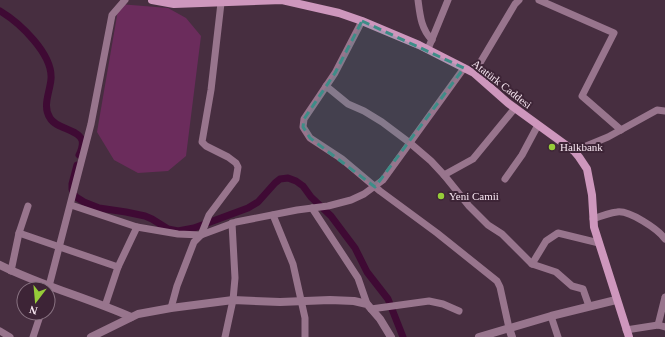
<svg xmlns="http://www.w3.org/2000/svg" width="665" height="337" viewBox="0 0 665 337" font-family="'Times New Roman',serif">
  <rect width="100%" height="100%" fill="#472e40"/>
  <polygon fill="#6b2c5c" points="119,4 168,8 186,18 201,36 186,156 168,171 138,173 114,160 97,132"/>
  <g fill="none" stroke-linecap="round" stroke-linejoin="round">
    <g stroke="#3f0a34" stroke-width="7">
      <path d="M0,11C20,23 53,54 51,79C50,92 42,106 50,118C56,129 78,129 82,140C83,144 81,151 79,155"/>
      <polyline points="77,165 72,184 72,189 73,193 76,197 84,202 99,208 126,212 145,216 152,219 168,229 178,231 194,228 248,208 258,202 275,183 280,179 288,178 296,181 303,186 311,197 331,216 355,248 367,272 388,299 403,337"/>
    </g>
    <g stroke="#98758d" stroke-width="7">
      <path d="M418,0C420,15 421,29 432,40"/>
      <polyline points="539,0 614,33 582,96 621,130"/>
      <polyline points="362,21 335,73 304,119 303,127 310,138 342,159 380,191 437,233 497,281 500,287 509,328"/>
      <polyline points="428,49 448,0"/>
      <polyline points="474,73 515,4 519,0"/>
      <polyline points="326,86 348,104 364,111 382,122 410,143 431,161 444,175 469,206 488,225 502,234 532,264 556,272 572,286 583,289 589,306"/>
      <polyline points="574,151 608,137 657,110 665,111"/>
      <polyline points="444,175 473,159 515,108"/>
      <polyline points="505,179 522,155 538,125"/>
      <polyline points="71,205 137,227"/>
      <polyline points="312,208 358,278 367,304"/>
      <polyline points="273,215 293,264 305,318 305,337"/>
      <path d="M593,219C601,216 609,213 617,212C629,210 658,229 665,239"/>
      <polyline points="19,233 118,267"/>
      <polyline points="532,264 546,241 558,233 599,243"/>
      <polyline points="11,271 19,233 28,206"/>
      <polyline points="48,290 91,124 112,15 125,0"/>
      <polyline points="105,306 118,267 137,227 178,234 201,235 236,222 297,210 328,206 351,200 364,194 383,180 464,68"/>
      <polyline points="171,308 177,286 194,242 201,235 209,215 236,179 238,167 236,163 228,157 206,146 202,142 211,90 221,3"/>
      <polyline points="371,309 429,301 443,304 459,311"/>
      <polyline points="551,316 558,337"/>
      <polyline points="658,325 665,297"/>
      <polyline points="626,330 658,325 665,327"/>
      <polyline points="0,331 10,337"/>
      <polyline points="33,337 41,313"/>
      <polyline points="225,337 233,300 235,278 232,223"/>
    </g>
    <g stroke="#98758d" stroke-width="8">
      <path d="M0,265C42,286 88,298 131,317"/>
      <polyline points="509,328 512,337"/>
      <polyline points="91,337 138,314 171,308 233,300 280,302 330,300 354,301 367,304 380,319 391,337"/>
      <polyline points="479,337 551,316 616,300"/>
    </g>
    <polyline stroke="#ce97bd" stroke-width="8" points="152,0 174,4 282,0 339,13 362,21 419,45 474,73 508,103 574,151 579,157 587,169 592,195 594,227 629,337"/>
  </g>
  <path fill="#3e8d88" fill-opacity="0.2" stroke="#3e8d88" stroke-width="3" stroke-dasharray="8 5" stroke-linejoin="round" d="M362,21L464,68L375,187L310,138L303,127L304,119L335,73Z"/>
  <g fill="#96cc39" stroke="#3d2436" stroke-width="1.5">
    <circle cx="552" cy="147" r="4"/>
    <circle cx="441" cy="196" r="4"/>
  </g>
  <g text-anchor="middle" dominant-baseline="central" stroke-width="4" stroke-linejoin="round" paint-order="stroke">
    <g font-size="11" fill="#f8e7f2" stroke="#3d2436">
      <text transform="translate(502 84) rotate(38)">Atatürk Caddesi</text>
    </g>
    <g font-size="11" fill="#f8e7f2" stroke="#3d2436" text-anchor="start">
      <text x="560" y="147">Halkbank</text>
      <text x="449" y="196">Yeni Camii</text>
    </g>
  </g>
  <g transform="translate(36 301) rotate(196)"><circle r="19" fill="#3d2436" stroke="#887281"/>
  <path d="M0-3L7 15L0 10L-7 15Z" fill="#96cc39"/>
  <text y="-6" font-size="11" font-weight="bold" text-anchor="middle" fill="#f8e7f2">N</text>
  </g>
</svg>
